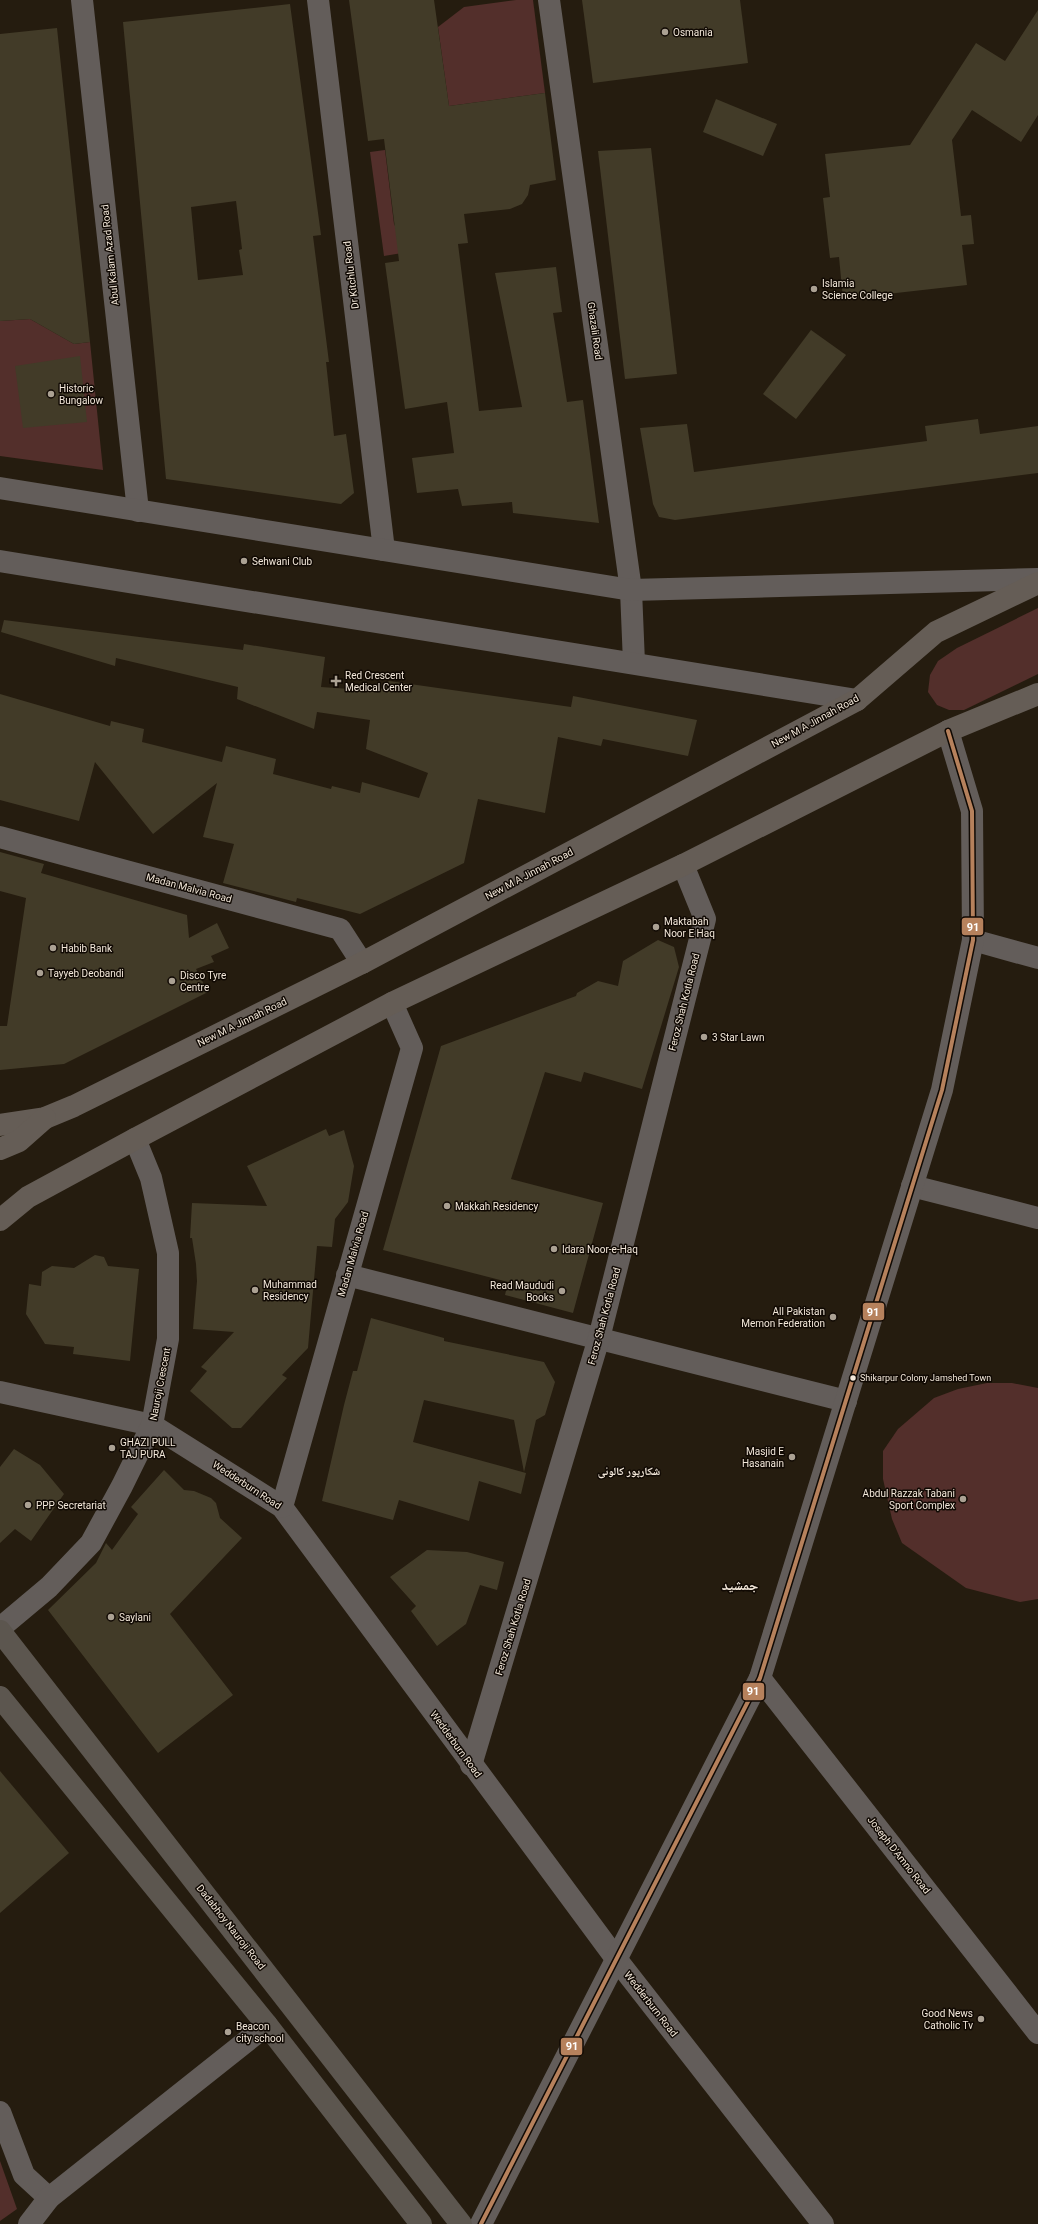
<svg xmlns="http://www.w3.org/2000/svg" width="1038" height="2224" viewBox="0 0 1038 2224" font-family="Roboto,'Noto Naskh Arabic',sans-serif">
  <rect width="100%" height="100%" fill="#251c0f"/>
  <g fill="#532f2b">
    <polygon points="516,0 533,0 545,93 449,106 438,27 464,7"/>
    <polygon points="385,150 394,224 408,252 384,256 370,152"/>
    <polygon points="30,319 74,344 90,342 103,470 0,456 0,321"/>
    <polygon points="1038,608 1038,674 964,710 949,710 937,705 928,692 930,675 938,661 957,648"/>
    <polygon points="987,1383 1012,1383 1038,1388 1038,1599 1020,1602 966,1588 902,1543 892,1519 883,1479 883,1451 898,1429 934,1398 958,1389"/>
    <polygon points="0,2161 17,2209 0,2221"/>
  </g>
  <g fill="#423b28" fill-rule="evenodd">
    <polygon points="349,0 434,0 449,106 545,93 556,180 530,185 528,195 522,204 510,209 464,214 468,243 458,244 479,411 522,407 495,273 556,267 562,312 553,313 567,402 583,400 599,523 513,513 512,502 462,506 458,489 417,493 412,458 454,453 447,402 405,409 385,263 399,261 384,139 368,141"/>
    <polygon points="582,0 740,0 748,63 593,83"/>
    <path d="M290,4L321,235L313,236L329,362H326L334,436L346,434L354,493L341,504L166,479L123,22ZM236,201L242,249L239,250L243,275L198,280L191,207Z"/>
    <polygon points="1038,10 1038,115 1021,142 972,110 952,140 961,216 971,215 974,244 962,245 967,285 843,299 839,257 830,258 823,198 830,197 825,154 910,145 976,43 1005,61"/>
    <polygon points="57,28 90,342 74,344 30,319 0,321 0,34"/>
    <polygon points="716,99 777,124 763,156 703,132"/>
    <polygon points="651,148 677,374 625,379 598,151"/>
    <polygon points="811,330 846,355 796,419 763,394"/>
    <polygon points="80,356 87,422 23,428 15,366"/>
    <polygon points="978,419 980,434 1038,426 1038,473 675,520 659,517 653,504 640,428 687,424 694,472 927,441 925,426"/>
    <polygon points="4,620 243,650 244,644 325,657 321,687 379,691 389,681 571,707 573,696 697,720 688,756 603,739 601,746 558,737 545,813 478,799 464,863 360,914 297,898 296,902 223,883 234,844 203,837 217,783 153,834 95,762 79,821 0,800 0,694 110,726 111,721 144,729 142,742 222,762 226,746 276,759 273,774 331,789 332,786 360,793 362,782 419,798 428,773 366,749 370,720 317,712 314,729 237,699 238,687 116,658 115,666 1,632"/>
    <polygon points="0,852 44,864 41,873 187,915 189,938 217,923 229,948 211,956 214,962 196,969 208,992 64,1064 0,1070 0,1026 7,1026 26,898 0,891"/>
    <polygon points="658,940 674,947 679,967 642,1089 584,1072 581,1082 545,1072 511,1179 603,1203 573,1313 505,1295 508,1282 383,1250 441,1046 576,996 577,993 598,981 618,986 623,961"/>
    <polygon points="326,1129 329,1136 344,1130 354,1166 348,1202 335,1219 332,1247 317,1246 308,1348 282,1375 287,1378 241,1428 232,1428 190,1391 207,1371 201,1367 234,1332 193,1329 197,1281 196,1264 192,1238 190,1238 192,1203 267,1206 247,1166"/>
    <polygon points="95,1255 104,1257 108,1266 139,1269 130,1361 73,1354 74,1347 45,1344 26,1314 29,1284 41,1286 42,1272 52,1266 74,1268"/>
    <polygon points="371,1318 444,1338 444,1341 544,1362 555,1382 545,1415 536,1420 524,1472 514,1420 424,1400 413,1442 526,1473 521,1494 479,1481 469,1521 399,1500 393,1520 322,1501 344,1405 353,1371 357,1371"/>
    <polygon points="14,1449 40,1465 64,1494 31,1541 15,1529 0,1543 0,1467"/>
    <polygon points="164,1470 184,1490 194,1491 211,1498 216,1503 220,1518 242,1538 170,1614 233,1695 158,1753 48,1610 96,1563 106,1543 112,1550 138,1514 131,1507"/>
    <polygon points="427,1550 467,1552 504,1562 497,1590 480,1585 466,1624 437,1646 411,1611 416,1606 390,1577"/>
    <polygon points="0,1771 69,1853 0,1913"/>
  </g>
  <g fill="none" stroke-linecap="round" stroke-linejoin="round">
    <g stroke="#635d5a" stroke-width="22">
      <polyline points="82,0 138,511"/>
      <polyline points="318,0 384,550"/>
      <polyline points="549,0 631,590 634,663"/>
      <polyline points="0,837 340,929 362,963"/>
      <polyline points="973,940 1038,958"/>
      <polyline points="912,1186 1038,1218"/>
      <polyline points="347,1275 846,1401"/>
      <polyline points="0,1392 152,1425 282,1507 617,1960 823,2224"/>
      <polyline points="282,1507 412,1048 392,1003"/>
      <polyline points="0,1628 49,1587 91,1543 122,1486 152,1425 168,1339 168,1253 151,1178 135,1139"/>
      <polyline points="760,1678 1038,2033"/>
      <polyline points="471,1765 599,1338 705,919 683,865"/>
      <polyline points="0,2112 24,2175 49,2198"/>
      <polyline points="29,2224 49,2198 267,2025"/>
      <polyline points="481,2224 760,1678 942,1090 973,940 972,811 948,731"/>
    </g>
    <g stroke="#635d5a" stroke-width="22">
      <polyline points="0,488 631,590 1038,579"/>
      <polyline points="0,561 857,700"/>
    </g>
    <g stroke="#5c564f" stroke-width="22">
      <polyline points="0,1631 461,2224"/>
      <polyline points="0,1697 267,2025 421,2224"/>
    </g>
    <g stroke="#655d56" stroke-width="22">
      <polyline points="0,1125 45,1118 74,1106 362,963 857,700 936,632 1038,583"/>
      <polyline points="0,1149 19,1141 45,1118"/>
      <polyline points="0,1220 28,1197 135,1139 392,1003 683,865 948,731 1038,694"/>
    </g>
    <g stroke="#100903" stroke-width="7">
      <polyline id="bus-1" points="481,2224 760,1678 942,1090 973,940 972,811 948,731"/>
    </g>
    <use href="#bus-1" stroke="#b6815c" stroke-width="4"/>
  </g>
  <g fill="#aba193" stroke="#100903" stroke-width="1.5">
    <circle cx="665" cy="32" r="4"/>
    <circle cx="814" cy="289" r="4"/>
    <circle cx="51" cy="394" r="4"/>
    <circle cx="244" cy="561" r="4"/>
    <path d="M334 675h4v4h4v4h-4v4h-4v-4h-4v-4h4z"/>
    <circle cx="656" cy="927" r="4"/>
    <circle cx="53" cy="948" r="4"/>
    <circle cx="40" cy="973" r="4"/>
    <circle cx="172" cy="981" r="4"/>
    <circle cx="704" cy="1037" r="4"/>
    <circle cx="447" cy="1206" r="4"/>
    <circle cx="554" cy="1249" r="4"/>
    <circle cx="255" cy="1290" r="4"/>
    <circle cx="562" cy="1291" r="4"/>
    <circle cx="833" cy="1317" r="4"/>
    <circle cx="112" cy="1448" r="4"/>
    <circle cx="792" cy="1457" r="4"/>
    <circle cx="963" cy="1499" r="4"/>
    <circle cx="28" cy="1505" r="4"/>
    <circle cx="111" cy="1617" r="4"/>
    <circle cx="981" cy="2019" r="4"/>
    <circle cx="228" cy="2032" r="4"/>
  </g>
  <circle fill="#f3e8da" stroke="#100903" stroke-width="1.5" cx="853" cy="1378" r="3.5"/>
  <g text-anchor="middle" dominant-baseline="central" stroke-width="3" stroke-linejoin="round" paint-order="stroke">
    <g font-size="9" fill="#f3e8da" stroke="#100903" text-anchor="start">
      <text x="860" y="1378">Shikarpur Colony Jamshed Town</text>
    </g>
    <g font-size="10" fill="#f3e8da" stroke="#100903" text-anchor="start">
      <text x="673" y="32">Osmania</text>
      <text x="822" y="283">Islamia<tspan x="822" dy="12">Science College</tspan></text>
      <text x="59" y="388">Historic<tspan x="59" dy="12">Bungalow</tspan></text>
      <text x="252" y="561">Sehwani Club</text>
      <text x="345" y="675">Red Crescent<tspan x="345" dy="12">Medical Center</tspan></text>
      <text x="664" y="921">Maktabah<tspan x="664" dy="12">Noor E Haq</tspan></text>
      <text x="61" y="948">Habib Bank</text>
      <text x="48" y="973">Tayyeb Deobandi</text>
      <text x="180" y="975">Disco Tyre<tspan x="180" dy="12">Centre</tspan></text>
      <text x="712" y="1037">3 Star Lawn</text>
      <text x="455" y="1206">Makkah Residency</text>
      <text x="562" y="1249">Idara Noor-e-Haq</text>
      <text x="263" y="1284">Muhammad<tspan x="263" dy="12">Residency</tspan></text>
      <text x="554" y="1285" text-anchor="end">Read Maududi<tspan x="554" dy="12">Books</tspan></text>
      <text x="825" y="1311" text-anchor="end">All Pakistan<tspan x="825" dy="12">Memon Federation</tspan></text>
      <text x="120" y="1442">GHAZI PULL<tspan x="120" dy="12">TAJ PURA</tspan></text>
      <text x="784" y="1451" text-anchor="end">Masjid E<tspan x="784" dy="12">Hasanain</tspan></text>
      <text x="955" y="1493" text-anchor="end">Abdul Razzak Tabani<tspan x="955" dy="12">Sport Complex</tspan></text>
      <text x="36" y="1505">PPP Secretariat</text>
      <text x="119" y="1617">Saylani</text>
      <text x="973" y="2013" text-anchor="end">Good News<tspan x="973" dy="12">Catholic Tv</tspan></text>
      <text x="236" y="2026">Beacon<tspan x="236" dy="12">city school</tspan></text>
    </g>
    <g font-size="10" fill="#f3e8da" stroke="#100903">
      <text transform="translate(110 255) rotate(-96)">Abul Kalam Azad Road</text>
      <text transform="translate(351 275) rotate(-97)">Dr Kitchlu Road</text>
      <text transform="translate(595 331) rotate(82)">Ghazali Road</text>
      <text transform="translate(815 721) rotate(-29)">New M A Jinnah Road</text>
      <text transform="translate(529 874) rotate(-28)">New M A Jinnah Road</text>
      <text transform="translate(189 888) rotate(15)">Madan Malvia Road</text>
      <text transform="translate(684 1002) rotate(-76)">Feroz Shah Kotla Road</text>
      <text transform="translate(242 1022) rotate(-26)">New M A Jinnah Road</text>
      <text transform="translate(353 1254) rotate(-74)">Madan Malvia Road</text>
      <text transform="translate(604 1316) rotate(-75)">Feroz Shah Kotla Road</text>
      <text transform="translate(160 1384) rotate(-79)">Nauroji Crescent</text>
      <text transform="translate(247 1485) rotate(33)">Wedderburn Road</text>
      <text transform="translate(513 1627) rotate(-73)">Feroz Shah Kotla Road</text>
      <text transform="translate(456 1744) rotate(54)">Wedderburn Road</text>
      <text transform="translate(899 1855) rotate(52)">Joseph D'Amno Road</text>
      <text transform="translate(231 1927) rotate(52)">Dadabhoy Nauroji Road</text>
      <text transform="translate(651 2004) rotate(52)">Wedderburn Road</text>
    </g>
    <g font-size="11" font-weight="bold" fill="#f3e8da" stroke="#100903">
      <text x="629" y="1471">شکارپور کالونی</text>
    </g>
    <g font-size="14" font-weight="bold" fill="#f3e8da" stroke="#100903">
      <text x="740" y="1585">جمشید</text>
    </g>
  </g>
  <g stroke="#100903" stroke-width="1.5">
    <rect x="961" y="917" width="23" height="19" rx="4" fill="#b6815c"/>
    <rect x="862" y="1302" width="23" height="19" rx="4" fill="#b6815c"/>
    <rect x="742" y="1682" width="23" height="19" rx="4" fill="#b6815c"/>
    <rect x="560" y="2037" width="23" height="19" rx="4" fill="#b6815c"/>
  </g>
  <g font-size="11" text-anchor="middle" font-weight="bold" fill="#fff">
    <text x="973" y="931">91</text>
    <text x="873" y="1316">91</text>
    <text x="753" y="1695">91</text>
    <text x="572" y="2050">91</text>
  </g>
</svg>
